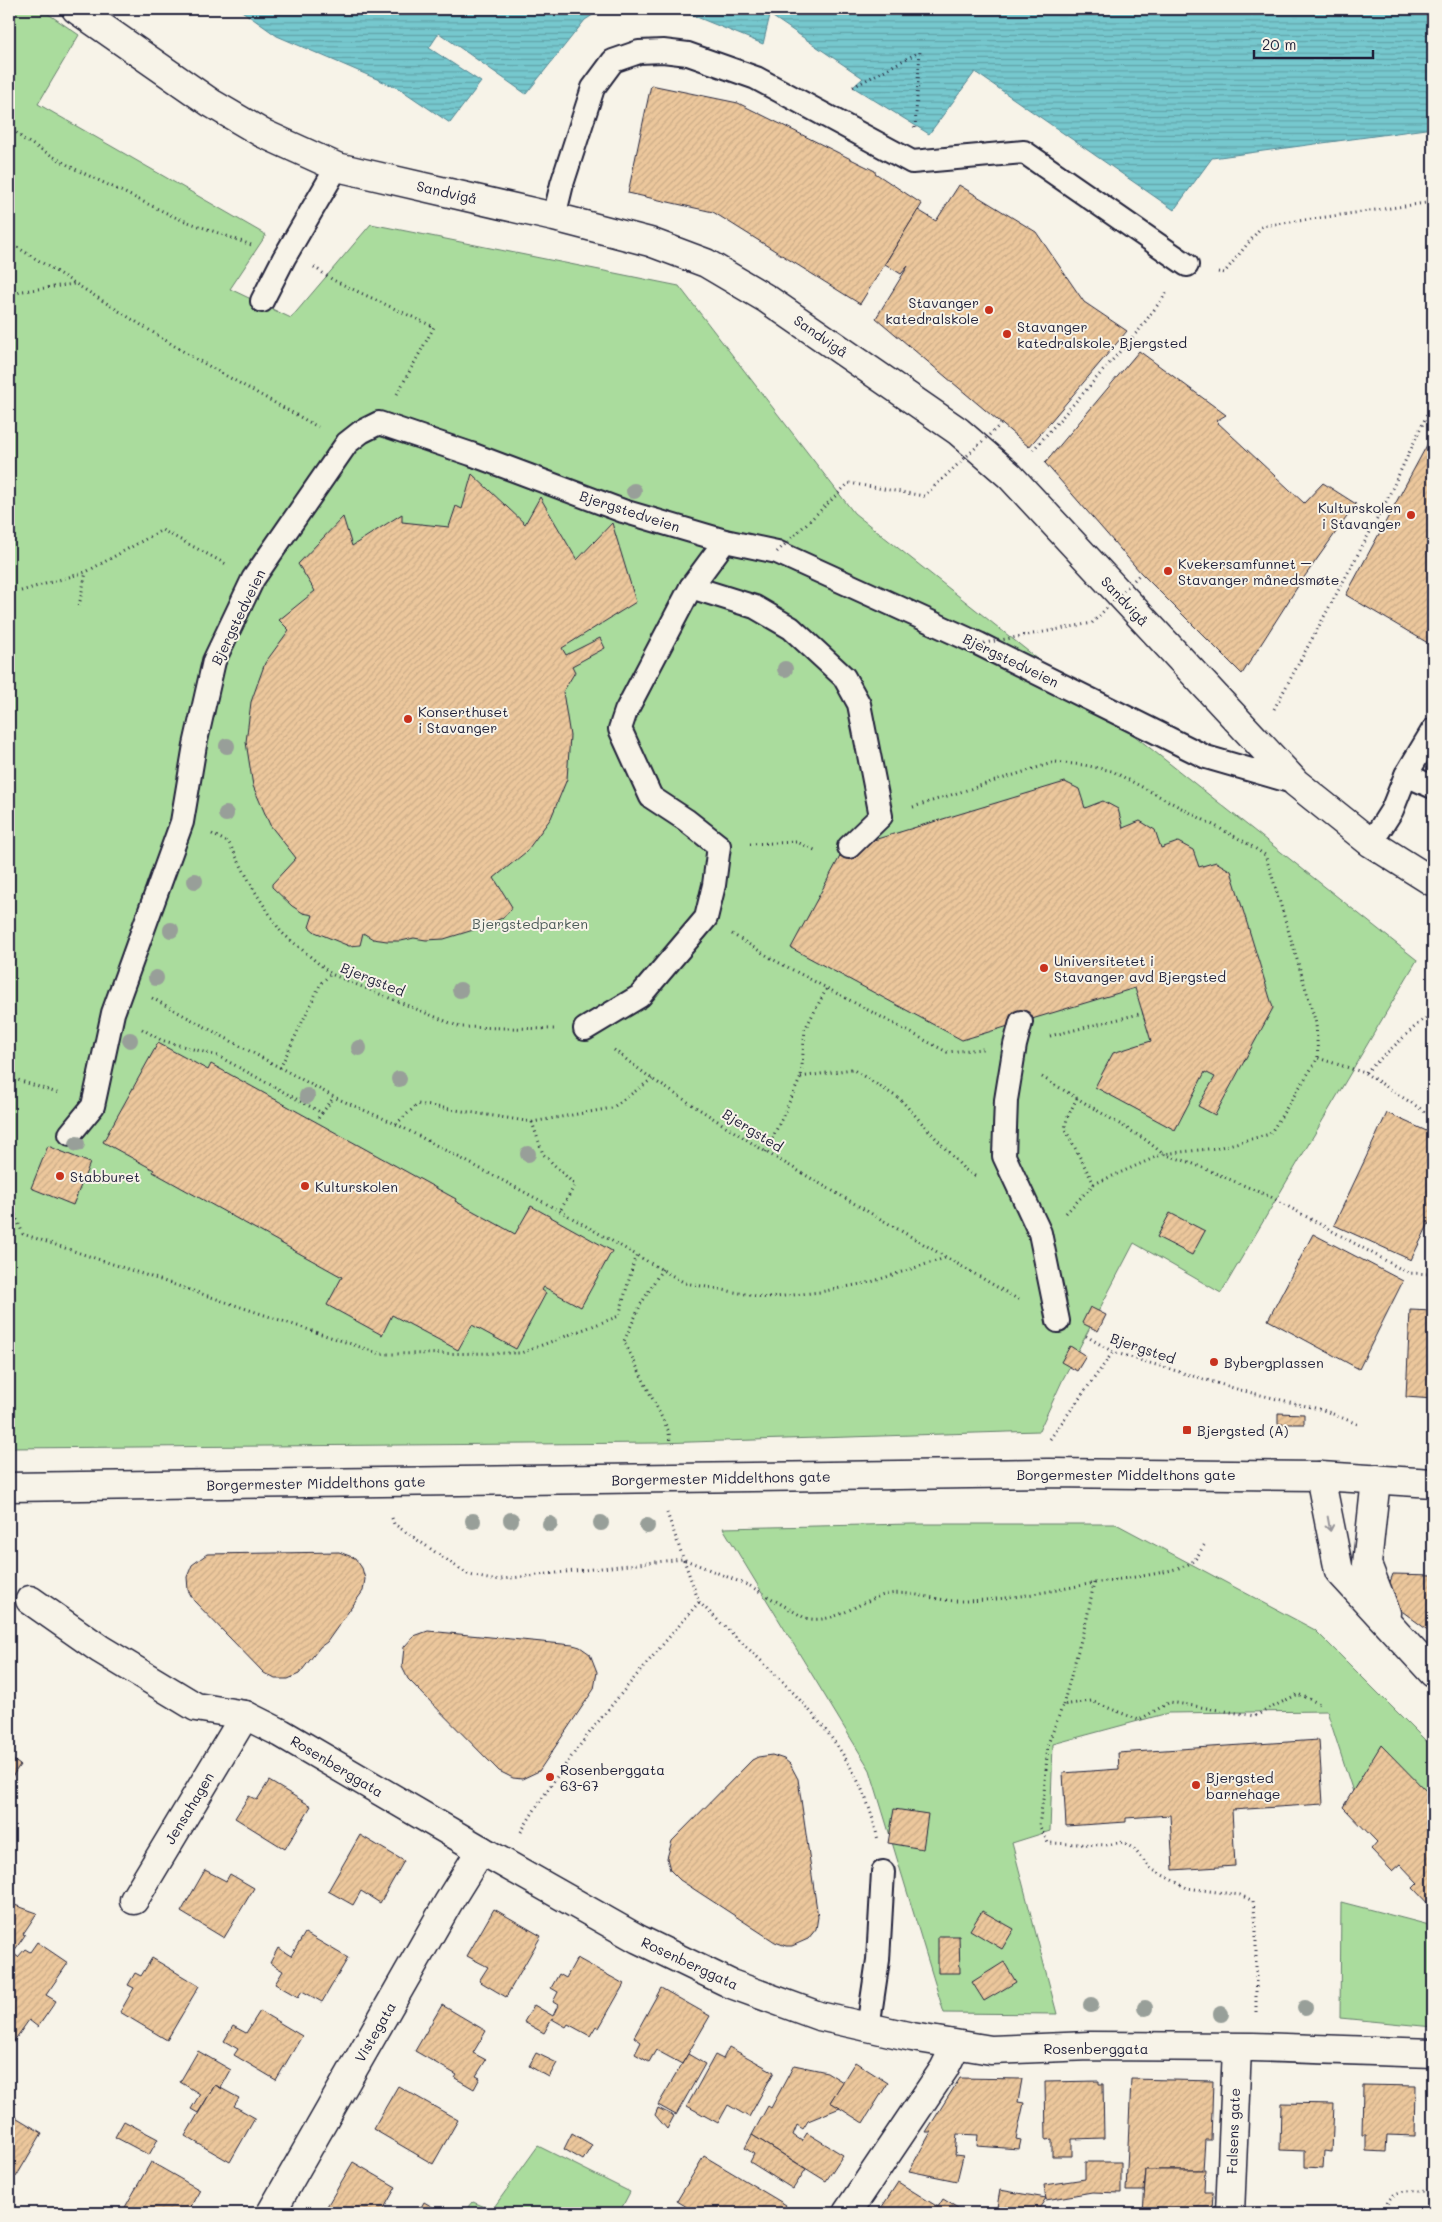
<svg xmlns="http://www.w3.org/2000/svg" width="1442" height="2222" viewBox="0 0 1442 2222" font-family="Mali,sans-serif">
  <defs>
    <pattern id="water-rules" width="6" height="5" patternUnits="userSpaceOnUse" patternTransform="scale(1.25)"><rect width="6" height="5" fill="#76c8ce"/><path d="M0 2.5h6" fill="none" stroke="#60a2a8"/></pattern>
    <pattern id="building-hatch" width="6" height="6" patternUnits="userSpaceOnUse" patternTransform="scale(1.25)"><rect width="6" height="6" fill="#ecc79c"/><path d="M-1 1l2-2M0 6l6-6M5 7l2-2" fill="none" stroke="#caab87"/></pattern>
  </defs>
  <rect width="100%" height="100%" fill="#f7f3e8"/>
  <filter id="ink" filterUnits="userSpaceOnUse"><feTurbulence type="fractalNoise" baseFrequency=".02" numOctaves="2"/><feDisplacementMap in="SourceGraphic" scale="10" xChannelSelector="R" yChannelSelector="G"/><feConvolveMatrix kernelMatrix="1 2 1 2 8 2 1 2 1" color-interpolation-filters="sRGB"/></filter>
  <g filter="url(#ink)">
    <g fill="#aadc9d" stroke="#667f6c">
      <polygon points="9,9 41,9 79,35 38,104 266,235 230,289 291,318 371,224 679,286 854,513 1417,960 1221,1293 1134,1243 1063,1379 1039,1431 659,1443 9,1448"/>
      <polygon points="911,1524 1116,1524 1315,1630 1433,1748 1433,1872 1361,1817 1327,1711 1168,1713 1053,1744 1050,1831 1012,1843 1057,2014 944,2013 870,1770 723,1528"/>
      <polygon points="1341,1902 1433,1926 1433,2027 1340,2018"/>
      <polygon points="538,2146 630,2192 619,2213 464,2213 473,2202 492,2210"/>
    </g>
    <g fill="url(#water-rules)" stroke="#548693">
      <polygon points="239,9 602,9 585,20 526,94 439,33 429,48 481,82 450,123 400,89 277,36"/>
      <polygon points="677,9 1433,9 1433,128 1212,158 1174,210 975,72 929,134 853,87 863,78 770,15 763,44"/>
    </g>
    <g fill="url(#building-hatch)" stroke="#22223b">
      <polygon points="651,85 738,103 875,171 875,173 922,204 860,304 713,212 628,193"/>
      <polygon points="959,185 1036,232 1084,302 1127,331 1029,447 876,318 908,266 901,274 885,264 918,210 936,221"/>
      <polygon points="1139,351 1226,415 1216,421 1304,503 1323,483 1356,504 1300,583 1242,674 1141,573 1045,463"/>
      <polygon points="1433,434 1433,646 1346,595"/>
      <polygon points="472,474 525,524 540,497 577,560 612,523 636,602 562,648 566,655 600,638 605,648 572,666 575,672 563,692 570,736 567,779 551,818 526,852 494,878 512,907 511,910 502,918 483,927 444,939 426,940 414,938 401,941 387,941 373,939 363,933 360,945 349,946 315,932 309,927 313,915 303,913 292,906 272,887 272,884 296,858 270,825 253,786 246,742 251,702 265,663 289,630 279,620 315,591 298,564 343,517 352,546 402,514 402,522 449,527 456,506 462,509"/>
      <polygon points="1065,782 1079,789 1085,808 1103,801 1118,809 1123,828 1140,821 1155,830 1161,848 1178,842 1193,850 1199,867 1216,862 1231,871 1273,1008 1215,1115 1198,1106 1215,1077 1205,1072 1175,1130 1095,1087 1113,1053 1151,1041 1135,988 962,1040 791,948 844,849"/>
      <polygon points="158,1043 208,1070 211,1064 456,1199 455,1201 515,1234 531,1206 612,1251 581,1307 544,1287 542,1290 546,1293 516,1349 472,1325 458,1350 392,1315 382,1335 327,1305 342,1277 153,1172 154,1170 103,1142"/>
      <polygon points="1387,1113 1433,1134 1433,1215 1411,1260 1334,1225"/>
      <polygon points="48,1146 90,1163 73,1205 31,1188"/>
      <polygon points="1170,1213 1205,1231 1192,1255 1157,1237"/>
      <polygon points="1313,1234 1403,1281 1359,1369 1268,1320"/>
      <polygon points="1090,1307 1106,1315 1098,1331 1082,1323"/>
      <polygon points="1410,1310 1433,1311 1433,1399 1406,1397"/>
      <polygon points="1070,1346 1086,1356 1077,1371 1061,1362"/>
      <polygon points="1278,1413 1304,1414 1304,1424 1278,1424"/>
      <polygon points="339,1552 355,1558 362,1568 365,1579 363,1591 327,1642 320,1647 303,1669 299,1674 288,1679 275,1679 264,1673 194,1601 188,1590 187,1577 192,1565 207,1554"/>
      <polygon points="1393,1574 1433,1575 1433,1634 1384,1598"/>
      <polygon points="428,1631 573,1645 580,1647 590,1654 597,1672 594,1689 539,1771 522,1779 513,1778 499,1771 408,1679 402,1667 404,1647 414,1636"/>
      <polygon points="1319,1740 1323,1804 1232,1810 1235,1866 1173,1870 1170,1815 1126,1818 1126,1822 1066,1826 1063,1773 1119,1769 1118,1753"/>
      <polygon points="1381,1745 1433,1798 1433,1909 1413,1888 1418,1883 1400,1864 1392,1871 1371,1849 1377,1842 1343,1807"/>
      <polygon points="772,1755 784,1759 790,1764 798,1779 818,1917 816,1929 808,1939 792,1946 786,1946 775,1942 680,1880 670,1870 667,1858 672,1841 752,1760 758,1757"/>
      <polygon points="9,1757 20,1765 9,1781"/>
      <polygon points="269,1781 311,1806 285,1849 235,1818 249,1796 257,1800"/>
      <polygon points="894,1809 928,1814 923,1849 888,1843"/>
      <polygon points="360,1835 404,1861 380,1903 361,1891 353,1905 328,1891"/>
      <polygon points="205,1870 226,1881 230,1874 254,1888 224,1938 181,1912"/>
      <polygon points="9,1903 37,1913 23,1934 25,1935 10,1957"/>
      <polygon points="494,1909 541,1936 506,1997 479,1981 488,1967 467,1956"/>
      <polygon points="982,1911 1014,1929 1002,1949 970,1930"/>
      <polygon points="305,1933 348,1958 322,2002 302,1991 298,1997 275,1984 283,1971 270,1963 278,1948 291,1956"/>
      <polygon points="938,1936 959,1936 960,1973 938,1973"/>
      <polygon points="37,1942 68,1963 46,1995 56,2001 38,2027 29,2020 9,2048 9,1963 14,1954 18,1957 25,1949 30,1952"/>
      <polygon points="152,1958 199,1986 167,2040 120,2012 134,1988 128,1985 135,1973 141,1976"/>
      <polygon points="577,1958 624,1984 599,2028 596,2026 590,2036 568,2024 566,2027 552,2019 544,2033 524,2022 534,2005 553,2016 558,2005 553,2002 558,1992 551,1988 559,1974 566,1978"/>
      <polygon points="1004,1962 1016,1982 984,2001 972,1982"/>
      <polygon points="661,1988 710,2016 682,2064 656,2050 649,2062 635,2054 641,2042 634,2037"/>
      <polygon points="442,2005 486,2031 473,2053 486,2060 476,2076 480,2078 474,2089 455,2078 457,2075 415,2051"/>
      <polygon points="260,2011 302,2036 276,2080 234,2055 238,2049 224,2041 233,2026 246,2033"/>
      <polygon points="729,2047 774,2072 749,2117 728,2105 718,2123 687,2106 715,2055 723,2059"/>
      <polygon points="198,2051 231,2070 221,2088 215,2085 198,2113 191,2109 200,2094 180,2082"/>
      <polygon points="536,2053 557,2063 549,2077 529,2066"/>
      <polygon points="688,2054 705,2064 676,2115 658,2105"/>
      <polygon points="855,2062 888,2083 863,2123 830,2102"/>
      <polygon points="794,2065 827,2072 843,2082 830,2102 840,2108 808,2121 803,2129 797,2125 793,2135 802,2141 807,2133 843,2155 826,2181 752,2135 768,2106 771,2108"/>
      <polygon points="960,2078 1022,2079 1018,2102 1024,2103 1016,2139 1021,2140 1019,2149 977,2146 978,2135 957,2134 955,2155 963,2156 957,2181 909,2171 931,2132 926,2132"/>
      <polygon points="1131,2079 1213,2081 1211,2140 1205,2140 1203,2170 1146,2170 1144,2191 1126,2191"/>
      <polygon points="1099,2081 1099,2084 1103,2084 1104,2138 1072,2139 1072,2156 1052,2156 1052,2139 1046,2140 1045,2082"/>
      <polygon points="215,2085 239,2098 234,2106 255,2118 230,2162 185,2136"/>
      <polygon points="1363,2085 1416,2086 1415,2136 1387,2135 1386,2152 1366,2151 1366,2135 1362,2135"/>
      <polygon points="398,2086 458,2120 433,2164 373,2129"/>
      <polygon points="1281,2103 1334,2104 1332,2152 1324,2151 1323,2168 1305,2167 1305,2151 1280,2150"/>
      <polygon points="658,2108 674,2116 667,2129 655,2115"/>
      <polygon points="9,2113 42,2133 16,2177 9,2172"/>
      <polygon points="124,2121 158,2139 149,2155 115,2137"/>
      <polygon points="572,2133 592,2145 583,2160 564,2149"/>
      <polygon points="752,2135 806,2169 793,2189 750,2162 754,2154 745,2148"/>
      <polygon points="704,2156 786,2205 781,2213 697,2213 677,2201"/>
      <polygon points="151,2162 200,2190 187,2213 132,2213 124,2209"/>
      <polygon points="353,2162 396,2187 383,2210 389,2213 335,2213 326,2208"/>
      <polygon points="1085,2162 1121,2162 1121,2193 1092,2192 1046,2200 1044,2185 1085,2179"/>
      <polygon points="1146,2170 1205,2170 1204,2192 1213,2192 1212,2213 1143,2212"/>
      <polygon points="898,2182 938,2207 943,2199 966,2213 878,2213"/>
      <polygon points="1000,2190 1046,2198 1036,2213 996,2213"/>
      <polygon points="424,2202 443,2213 418,2213"/>
    </g>
    <g fill="none" stroke-linecap="round" stroke-linejoin="round">
      <g stroke="#22223b" stroke-width="26">
        <g id="service">
          <polyline points="554,217 562,184 593,88 613,61 639,52 663,51 688,54 756,78 912,162 1024,152 1187,265"/>
          <polyline points="262,301 284,258 337,167"/>
          <polyline points="725,541 691,587 755,607 791,628 844,677 859,704 881,816 849,847"/>
          <polyline points="1406,775 1433,787"/>
          <polyline points="1371,843 1392,810 1406,775 1433,730"/>
          <polyline points="1021,1022 1015,1045 1006,1100 1004,1156 1040,1233 1058,1321"/>
          <polyline points="585,1029 640,996 706,918 714,885 719,846 686,820 651,797 620,729 626,711 691,587"/>
          <polyline points="70,1134 93,1106 113,1013 182,822 195,745 214,661 253,579 347,443 361,432 379,423 471,454 623,511 725,541 777,552 979,644 1206,757 1296,783"/>
          <polyline points="868,2028 878,1960 883,1872"/>
        </g>
      </g>
      <g stroke="#22223b" stroke-width="31">
        <g id="minor">
          <polyline points="76,9 211,103 262,133 337,167 554,217 650,242 706,263 767,299 958,431 1010,476 1296,783 1371,843 1433,882"/>
          <polyline points="1320,1476 1339,1571 1433,1673"/>
          <polyline points="1376,1479 1367,1564 1386,1613"/>
          <polyline points="30,1600 100,1649 196,1707 245,1715 281,1733 481,1850 638,1939 731,1984 819,2016 912,2037 991,2050 1089,2046 1253,2047 1433,2053"/>
          <polyline points="134,1900 245,1715"/>
          <polyline points="271,2213 448,1903 481,1850"/>
          <polyline points="847,2213 944,2069 956,2045"/>
          <polyline points="1230,2213 1237,2048"/>
        </g>
      </g>
      <g stroke="#22223b" stroke-width="31">
        <polyline id="secondary" points="9,1487 1049,1473 1320,1476 1433,1483"/>
      </g>
      <g stroke="#22223b" stroke-width="3" stroke-dasharray="1 4" stroke-linecap="butt">
        <polyline points="769,15 770,9"/>
        <polyline points="853,87 919,52"/>
        <polyline points="9,126 23,139 75,169 177,218 254,246"/>
        <polyline points="915,128 920,51"/>
        <polyline points="9,242 189,355 318,427"/>
        <polyline points="314,267 333,280 434,327 396,396"/>
        <polyline points="1218,272 1224,273 1262,226 1433,202"/>
        <polyline points="9,296 23,291 74,284"/>
        <polyline points="1033,450 1139,330 1168,291"/>
        <polyline points="21,591 86,572 162,530 226,564"/>
        <polyline points="79,606 86,572"/>
        <polyline points="1274,709 1383,508 1433,402"/>
        <polyline points="913,807 1055,762 1084,765 1112,771 1245,842 1265,855 1272,876 1316,1023 1318,1058"/>
        <polyline points="212,834 229,843 254,890 281,932 331,974 460,1027 554,1029"/>
        <polyline points="750,844 797,842 817,851"/>
        <polyline points="732,934 774,960 947,1052 983,1049"/>
        <polyline points="152,998 334,1097 396,1124 560,1211 685,1283 767,1298 820,1292 871,1282 948,1257"/>
        <polyline points="142,1029 161,1040 218,1056 322,1113 316,1121"/>
        <polyline points="1050,1036 1143,1013"/>
        <polyline points="614,1050 652,1079 766,1152 1021,1301"/>
        <polyline points="280,1068 321,983 331,974"/>
        <polyline points="1365,1073 1427,1113"/>
        <polyline points="9,1077 60,1094"/>
        <polyline points="801,1077 852,1069 900,1099 964,1169 978,1178"/>
        <polyline points="1042,1077 1146,1140 1163,1154 1189,1162 1271,1197 1408,1273 1433,1274"/>
        <polyline points="1077,1098 1067,1118 1065,1129 1094,1184"/>
        <polyline points="322,1113 334,1097"/>
        <polyline points="532,1122 543,1154 575,1185 560,1211"/>
        <polyline points="396,1124 418,1104 532,1122 612,1108 652,1079"/>
        <polyline points="766,1152 801,1077 805,1029 827,988"/>
        <polyline points="9,1201 23,1234 381,1354 521,1353 619,1316 636,1254"/>
        <polyline points="1066,1213 1094,1184 1163,1154 1217,1148 1270,1134 1318,1058 1365,1073 1420,1022 1433,1014"/>
        <polyline points="662,1269 641,1304 624,1341 669,1432 670,1443"/>
        <polyline points="1086,1336 1113,1352 1240,1390 1323,1410 1360,1425"/>
        <polyline points="1050,1439 1113,1352"/>
        <path d="M392,1518L394,1524L469,1575L493,1580L683,1559L750,1586L805,1618C835,1625 857,1602 884,1595C909,1589 934,1601 959,1601C1009,1601 1058,1589 1106,1581C1127,1578 1176,1573 1192,1562C1197,1559 1201,1549 1205,1544"/>
        <path d="M699,1602C769,1671 859,1737 878,1841"/>
        <polyline points="1063,1705 1087,1618 1094,1583"/>
        <path d="M521,1832C571,1747 636,1677 699,1602L667,1513"/>
        <polyline points="1256,2012 1256,1925 1253,1901 1240,1895 1187,1888 1151,1869 1134,1849 1123,1842 1106,1845 1048,1843 1039,1825 1044,1793 1048,1744 1063,1705 1091,1701 1139,1720 1170,1702 1255,1716 1298,1694 1320,1704"/>
        <path d="M1385,2213C1388,2185 1412,2191 1433,2192"/>
      </g>
      <use href="#service" stroke="#f7f3e8" stroke-width="22"/>
      <use href="#minor" stroke="#f7f3e8" stroke-width="28"/>
      <use href="#secondary" stroke="#f7f3e8" stroke-width="28"/>
      <g stroke="#22223b" stroke-width="3" stroke-dasharray="1 4" stroke-linecap="butt">
        <polyline points="777,552 849,483 924,496 1001,424"/>
        <polyline points="979,644 1092,623 1141,573"/>
      </g>
    </g>
    <g fill="#989f99">
      <circle cx="634" cy="491" r="8"/>
      <circle cx="785" cy="669" r="8"/>
      <circle cx="227" cy="746" r="8"/>
      <circle cx="226" cy="814" r="8"/>
      <circle cx="195" cy="881" r="8"/>
      <circle cx="171" cy="930" r="8"/>
      <circle cx="156" cy="978" r="8"/>
      <circle cx="460" cy="990" r="8"/>
      <circle cx="130" cy="1040" r="8"/>
      <circle cx="359" cy="1048" r="8"/>
      <circle cx="399" cy="1079" r="8"/>
      <circle cx="307" cy="1096" r="8"/>
      <circle cx="77" cy="1144" r="8"/>
      <circle cx="528" cy="1154" r="8"/>
      <circle cx="511" cy="1520" r="8"/>
      <circle cx="473" cy="1521" r="8"/>
      <circle cx="601" cy="1523" r="8"/>
      <circle cx="550" cy="1524" r="8"/>
      <circle cx="647" cy="1526" r="8"/>
      <circle cx="1091" cy="2005" r="8"/>
      <circle cx="1145" cy="2008" r="8"/>
      <circle cx="1305" cy="2008" r="8"/>
      <circle cx="1221" cy="2014" r="8"/>
    </g>
    <defs><path id="oneway-shaft" d="M-6 0H5M1.5-3L5.5 0L1.5 3" fill="none" stroke-width="1.6" stroke-linecap="round" stroke-linejoin="round" transform="scale(1.25)"/></defs>
    <use stroke="#97959a" href="#oneway-shaft" transform="translate(1329 1524) rotate(80)"/>
  </g>
  <g fill="#c8321e" stroke="#f7f3e8" stroke-width="2">
    <circle cx="989" cy="310" r="5"/>
    <circle cx="1007" cy="334" r="5"/>
    <circle cx="1411" cy="515" r="5"/>
    <circle cx="1168" cy="571" r="5"/>
    <circle cx="408" cy="719" r="5"/>
    <circle cx="1044" cy="968" r="5"/>
    <circle cx="60" cy="1176" r="5"/>
    <circle cx="305" cy="1186" r="5"/>
    <circle cx="1214" cy="1362" r="5"/>
    <rect x="1182" y="1425" width="10" height="10" rx="2.5"/>
    <circle cx="550" cy="1777" r="5"/>
    <circle cx="1196" cy="1785" r="5"/>
  </g>
  <g text-anchor="middle" dominant-baseline="central" stroke-width="4" stroke-linejoin="round" paint-order="stroke">
    <g font-size="14" fill="#22223b" stroke="#f7f3e8">
      <text transform="translate(447 192) rotate(13)">Sandvigå</text>
      <text transform="translate(821 336) rotate(35)">Sandvigå</text>
      <text transform="translate(630 511) rotate(18)">Bjergstedveien</text>
      <text transform="translate(1125 601) rotate(47)">Sandvigå</text>
      <text transform="translate(238 617) rotate(-64)">Bjergstedveien</text>
      <text transform="translate(1011 660) rotate(26)">Bjergstedveien</text>
      <text transform="translate(373 979) rotate(22)">Bjergsted</text>
      <text transform="translate(753 1130) rotate(32)">Bjergsted</text>
      <text transform="translate(1143 1348) rotate(19)">Bjergsted</text>
      <text x="1126" y="1474">Borgermester Middelthons gate</text>
      <text transform="translate(721 1478) rotate(-1)">Borgermester Middelthons gate</text>
      <text transform="translate(316 1483) rotate(-1)">Borgermester Middelthons gate</text>
      <text transform="translate(337 1766) rotate(31)">Rosenberggata</text>
      <text transform="translate(189 1808) rotate(-59)">Jensahagen</text>
      <text transform="translate(690 1963) rotate(25)">Rosenberggata</text>
      <text transform="translate(375 2032) rotate(-60)">Vistegata</text>
      <text x="1096" y="2048">Rosenberggata</text>
      <text transform="translate(1233 2131) rotate(-88)">Falsens gate</text>
    </g>
    <g font-size="14" fill="#22223b" stroke="#f7f3e8" text-anchor="start">
      <text x="979" y="302" text-anchor="end">Stavanger<tspan x="979" dy="16">katedralskole</tspan></text>
      <text x="1017" y="326">Stavanger<tspan x="1017" dy="16">katedralskole, Bjergsted</tspan></text>
      <text x="1401" y="507" text-anchor="end">Kulturskolen<tspan x="1401" dy="16">i Stavanger</tspan></text>
      <text x="1178" y="563">Kvekersamfunnet –<tspan x="1178" dy="16">Stavanger månedsmøte</tspan></text>
      <text x="418" y="711">Konserthuset<tspan x="418" dy="16">i Stavanger</tspan></text>
      <text x="1054" y="960">Universitetet i<tspan x="1054" dy="16">Stavanger avd Bjergsted</tspan></text>
      <text x="70" y="1176">Stabburet</text>
      <text x="315" y="1186">Kulturskolen</text>
      <text x="1224" y="1362">Bybergplassen</text>
      <text x="1197" y="1430">Bjergsted (A)</text>
      <text x="560" y="1769">Rosenberggata<tspan x="560" dy="16">63-67</tspan></text>
      <text x="1206" y="1777">Bjergsted<tspan x="1206" dy="16">barnehage</tspan></text>
    </g>
    <g font-size="14" fill="#4b5a58" stroke="#f7f3e8">
      <text x="530" y="923">Bjergstedparken</text>
    </g>
  </g>
  <rect width="1442" height="2222" fill="none" stroke="#f7f3e8" stroke-width="30"/>
  <rect x="15" y="15" width="1412" height="2192" fill="none" stroke="#22223b" stroke-width="2" filter="url(#ink)"/>
  <path d="M1254 50v8h119v-8" fill="none" stroke="#22223b" stroke-width="2.5"/>
  <text x="1262" y="50" font-size="15" fill="#22223b" stroke="#f7f3e8" stroke-width="4" paint-order="stroke">20 m</text>
</svg>
